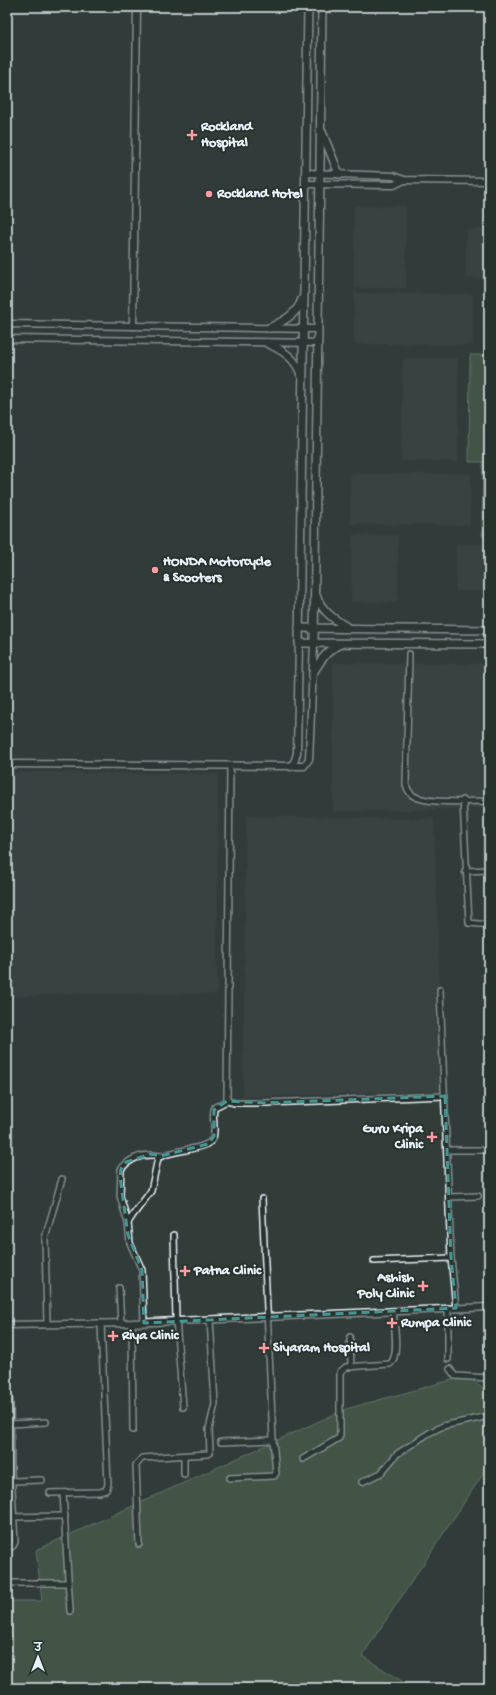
<svg xmlns="http://www.w3.org/2000/svg" width="496" height="1695" viewBox="0 0 496 1695" font-family="'Gochi Hand','Playpen Sans Deva',sans-serif">
  <rect width="100%" height="100%" fill="#323d3a"/>
  <filter id="ink" filterUnits="userSpaceOnUse"><feTurbulence type="fractalNoise" baseFrequency=".025" numOctaves="2"/><feDisplacementMap in="SourceGraphic" scale="8" xChannelSelector="R" yChannelSelector="G"/><feConvolveMatrix kernelMatrix="1 2 1 2 8 2 1 2 1" color-interpolation-filters="sRGB"/></filter>
  <g filter="url(#ink)">
    <g fill="#41484a">
      <rect x="354" y="206" width="52" height="82"/>
      <rect x="466" y="229" width="23" height="49"/>
      <polygon points="354,293 473,294 473,345 354,344"/>
      <polygon points="403,358 458,358 458,462 401,461"/>
      <polygon points="350,474 471,474 470,525 350,524"/>
      <polygon points="352,535 398,535 398,602 351,602"/>
      <rect x="456" y="544" width="33" height="47"/>
      <polygon points="333,663 489,664 489,808 333,812"/>
      <polygon points="7,772 218,774 217,994 62,994 7,997"/>
      <polygon points="246,816 434,819 443,1091 243,1097"/>
    </g>
    <g fill="#5a7156" stroke="#a1b1a7">
      <polygon points="486,284 489,284 489,536 482,536 483,462 469,462 470,355 485,355"/>
      <polygon points="466,1376 489,1392 489,1465 362,1656 405,1683 403,1688 7,1688 7,1601 42,1601 36,1550 346,1409"/>
    </g>
    <g fill="none" stroke-linecap="round" stroke-linejoin="round">
      <g stroke="#e8f1f8" stroke-width="8">
        <g id="minor">
          <path d="M409,654L406,785C407,788 409,792 411,794C423,805 471,801 489,801"/>
          <polyline points="230,766 227,1101 235,1103 266,1103 445,1096"/>
          <polyline points="463,800 469,923 489,925"/>
          <polyline points="465,871 489,870"/>
          <polyline points="440,990 451,1258 456,1308"/>
          <polyline points="447,1150 489,1150"/>
          <polyline points="449,1197 478,1196"/>
          <path d="M128,1223L120,1196L121,1169C132,1156 145,1153 161,1156"/>
          <polyline points="174,1235 176,1320 183,1407"/>
          <polyline points="374,1261 451,1258"/>
          <polyline points="119,1288 121,1323"/>
          <polyline points="448,1308 448,1359"/>
          <polyline points="132,1323 133,1430"/>
          <path d="M144,1323L142,1270L130,1243L128,1223L133,1215L151,1191L158,1158C170,1149 208,1151 213,1138C216,1129 212,1119 214,1110L215,1107L227,1101"/>
          <polyline points="47,1324 45,1238 62,1179"/>
          <polyline points="350,1337 351,1367"/>
          <polyline points="450,1369 455,1376 489,1378"/>
          <polyline points="7,1389 10,1403 11,1471 15,1542 13,1546 7,1549"/>
          <polyline points="11,1424 46,1422"/>
          <polyline points="221,1442 273,1440"/>
          <polyline points="184,1456 184,1474"/>
          <path d="M303,1459L339,1438L340,1435V1372L346,1367L390,1364C400,1356 394,1324 393,1311"/>
          <polyline points="230,1478 274,1476 276,1473 273,1440 262,1199"/>
          <polyline points="12,1481 42,1480"/>
          <polyline points="362,1482 381,1473 397,1454 429,1433 443,1426 489,1416"/>
          <polyline points="50,1493 100,1492 106,1490 108,1484 101,1324"/>
          <polyline points="63,1493 70,1611"/>
          <polyline points="7,1517 65,1516"/>
          <polyline points="139,1544 136,1465 142,1458 207,1454 210,1453 209,1429 215,1404 210,1319"/>
          <polyline points="7,1583 68,1583"/>
        </g>
      </g>
      <g stroke="#e8f1f8" stroke-width="9">
        <g id="tertiary">
          <polyline points="305,173 393,176 404,180 489,181"/>
          <polyline points="305,184 394,185 404,180"/>
          <polyline points="7,324 318,329"/>
          <polyline points="133,326 137,7"/>
          <polyline points="7,339 318,343"/>
          <polyline points="7,764 304,766 309,759 314,643"/>
          <polyline points="291,767 295,760 297,753 299,643"/>
          <polyline points="7,1325 132,1323 489,1307"/>
        </g>
      </g>
      <g stroke="#e8f1f8" stroke-width="10">
        <g id="secondary">
          <polyline points="308,7 299,643 489,644"/>
          <polyline points="322,132 339,174"/>
          <path d="M269,328C282,322 298,314 302,299"/>
          <path d="M267,343C282,350 296,358 301,375"/>
          <path d="M316,595C321,610 333,619 347,627"/>
          <polyline points="299,628 489,630"/>
          <polyline points="314,643 322,7"/>
          <path d="M313,673C320,661 328,649 341,644"/>
        </g>
      </g>
      <use href="#minor" stroke="#26332d" stroke-width="5"/>
      <use href="#tertiary" stroke="#26332d" stroke-width="6"/>
      <use href="#secondary" stroke="#26332d" stroke-width="7"/>
    </g>
  </g>
  <path d="M0 0H496V1695H0ZM445,1096L451,1258L456,1308L144,1323L142,1270L128,1235L120,1177L121,1169L126,1162L151,1154L161,1156L208,1144L214,1136V1110L227,1101L266,1103Z" fill="#323d3a" fill-opacity=".55" fill-rule="evenodd"/>
  <path fill="none" stroke="#459590" stroke-width="3" stroke-dasharray="8 5" stroke-linejoin="round" d="M445,1096L451,1258L456,1308L144,1323L142,1270L128,1235L120,1177L121,1169L126,1162L151,1154L161,1156L208,1144L214,1136V1110L227,1101L266,1103Z"/>
  <g fill="#ff9aa2" stroke="#26332d" stroke-width="1.5">
    <path d="M190 129h4v4h4v4h-4v4h-4v-4h-4v-4h4z"/>
    <circle cx="209" cy="194" r="4"/>
    <circle cx="155" cy="570" r="4"/>
    <path d="M430 1131h4v4h4v4h-4v4h-4v-4h-4v-4h4z"/>
    <path d="M183 1265h4v4h4v4h-4v4h-4v-4h-4v-4h4z"/>
    <path d="M421 1280h4v4h4v4h-4v4h-4v-4h-4v-4h4z"/>
    <path d="M390 1317h4v4h4v4h-4v4h-4v-4h-4v-4h4z"/>
    <path d="M111 1330h4v4h4v4h-4v4h-4v-4h-4v-4h4z"/>
    <path d="M262 1342h4v4h4v4h-4v4h-4v-4h-4v-4h4z"/>
  </g>
  <g text-anchor="middle" dominant-baseline="central" stroke-width="4" stroke-linejoin="round" paint-order="stroke">
    <g font-size="14" font-weight="bold" fill="#e8f1f8" stroke="#26332d" text-anchor="start">
      <text x="201" y="127">Rockland<tspan x="201" dy="16">Hospital</tspan></text>
      <text x="217" y="194">Rockland Hotel</text>
      <text x="163" y="562">HONDA Motorcycle<tspan x="163" dy="16">&amp; Scooters</tspan></text>
      <text x="423" y="1129" text-anchor="end">Guru Kripa<tspan x="423" dy="16">Clinic</tspan></text>
      <text x="194" y="1271">Patna Clinic</text>
      <text x="414" y="1278" text-anchor="end">Ashish<tspan x="414" dy="16">Poly Clinic</tspan></text>
      <text x="401" y="1323">Rumpa Clinic</text>
      <text x="122" y="1336">Riya Clinic</text>
      <text x="273" y="1348">Siyaram Hospital</text>
    </g>
  </g>
  <rect width="496" height="1695" fill="none" stroke="#26332d" stroke-width="24"/>
  <rect x="12" y="12" width="472" height="1671" fill="none" stroke="#e8f1f8" stroke-width="1.5" filter="url(#ink)"/>
  <g transform="translate(38 1657)" stroke="#26332d" stroke-width="3" paint-order="stroke">
  <path d="M0-3L7 15L0 10L-7 15Z" fill="#e8f1f8"/>
  <text y="-6" font-size="11" font-weight="bold" text-anchor="middle" fill="#e8f1f8">उ</text>
  </g>
</svg>
